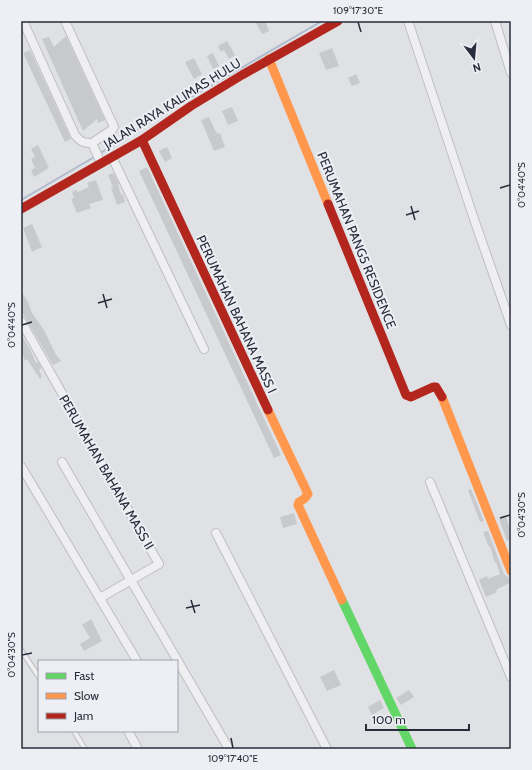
<svg xmlns="http://www.w3.org/2000/svg" width="532" height="770" viewBox="0 0 532 770" font-family="Cabin,sans-serif">
  <rect width="100%" height="100%" fill="#e0e1e4"/>
  <g fill="none" stroke-linecap="round" stroke-linejoin="round">
    <g stroke="#b0bacd" stroke-width="2">
      <polyline points="99,154 167,111 322,21"/>
      <polyline points="21,200 96,156"/>
    </g>
  </g>
  <g fill="#c8c9cc">
    <polygon points="260,21 265,21 269,31 262,34 256,23"/>
    <polygon points="66,36 105,120 98,123 97,119 83,131 42,39 49,37 54,47"/>
    <polygon points="227,41 235,55 229,59 224,50 221,52 218,46"/>
    <polygon points="332,48 339,66 326,70 319,53"/>
    <polygon points="30,50 71,139 65,142 23,53"/>
    <polygon points="213,53 219,66 213,69 207,56"/>
    <polygon points="194,58 202,74 194,79 185,62"/>
    <polygon points="356,74 360,83 352,86 348,78"/>
    <polygon points="232,107 238,121 228,125 222,111"/>
    <polygon points="209,117 216,132 218,134 220,133 225,147 214,151 201,120"/>
    <polygon points="38,145 49,168 34,177 31,170 35,168 31,159 35,157 31,149"/>
    <polygon points="167,147 172,158 165,162 159,151"/>
    <polygon points="147,167 281,455 274,458 139,171"/>
    <polygon points="113,173 119,184 118,184 121,195 123,194 125,202 117,205 111,188 113,187 108,175"/>
    <polygon points="96,180 103,200 89,204 91,208 77,213 71,199 74,198 72,192 76,190 78,192 89,187 87,183"/>
    <polygon points="32,224 42,247 32,252 23,228"/>
    <polygon points="21,291 28,302 32,313 44,330 55,353 61,361 53,365 21,310"/>
    <polygon points="21,334 31,351 36,363 38,362 42,368 39,370 42,377 40,379 27,359 25,361 21,349"/>
    <polygon points="471,489 484,521 480,522 468,490"/>
    <polygon points="294,513 297,524 283,528 280,517"/>
    <polygon points="506,517 511,532 511,539 507,541 499,519"/>
    <polygon points="488,531 504,574 509,578 511,582 496,590 497,592 486,597 479,580 487,576 488,579 500,574 496,562 495,563 490,546 489,547 483,532"/>
    <polygon points="91,619 102,641 84,651 80,644 90,638 82,625"/>
    <polygon points="334,670 341,685 327,691 320,677"/>
    <polygon points="409,690 414,697 401,705 396,698"/>
    <polygon points="380,700 384,708 372,715 368,707"/>
  </g>
  <g fill="none" stroke-linecap="round" stroke-linejoin="round">
    <g stroke="#bebfc2" stroke-width="6">
      <g id="lane">
        <polyline points="21,650 39,677"/>
        <polyline points="74,731 85,749"/>
      </g>
    </g>
    <g stroke="#bebfc2" stroke-width="10">
      <g id="street">
        <path d="M23,21L75,135C81,142 83,143 92,143L101,163"/>
        <polyline points="65,21 114,127 113,129 92,143"/>
        <polyline points="408,21 474,219 511,325"/>
        <polyline points="495,21 511,73"/>
        <polyline points="112,157 204,349"/>
        <polyline points="21,321 159,564 100,598"/>
        <polyline points="62,462 229,749"/>
        <polyline points="21,466 137,661"/>
        <polyline points="430,482 511,677"/>
        <polyline points="216,533 327,749"/>
        <polyline points="128,731 138,749"/>
      </g>
    </g>
    <use href="#lane" stroke="#efeff1" stroke-width="4"/>
    <use href="#street" stroke="#efeff1" stroke-width="8"/>
    <polyline stroke="#63d668" stroke-width="9" points="342,600 412,749"/>
    <g stroke="#ff974d" stroke-width="9">
      <polyline points="269,59 328,204"/>
      <polyline points="442,397 511,571"/>
      <polyline points="268,410 308,494 304,499 299,502 298,505 342,600"/>
    </g>
    <g stroke="#b3261e" stroke-width="9">
      <polyline points="142,140 268,410"/>
      <polyline points="328,204 406,395 411,397 433,387 436,387 442,397"/>
      <polyline points="21,209 142,140 191,106 242,75 338,21"/>
    </g>
  </g>
  <path fill="none" stroke="#292d3b" stroke-width="1.5" d="M358,22L361,32M500,188L510,185M411,206L415,220M406,215L419,211M103,294L107,308M98,303L112,299M22,325L32,322M500,518L510,515M191,600L195,613M186,608L200,605M22,655L32,653M231,738L233,748"/>
  <g text-anchor="middle" dominant-baseline="central" stroke-width="4" stroke-linejoin="round" paint-order="stroke">
    <g font-size="13" fill="#292d3b" stroke="#edeff4">
      <text transform="translate(172 103) rotate(-32)">JALAN RAYA KALIMAS HULU</text>
      <text transform="translate(357 240) rotate(68)">PERUMAHAN PANG5 RESIDENCE</text>
      <text transform="translate(237 314) rotate(65)">PERUMAHAN BAHANA MASS I</text>
      <text transform="translate(107 472) rotate(60)">PERUMAHAN BAHANA MASS II</text>
    </g>
  </g>
  <rect width="532" height="770" fill="none" stroke="#edeff4" stroke-width="44"/>
  <rect x="38" y="660" width="140" height="72" fill="#edeff4" stroke="#9fa1aa"/>
  <rect x="46" y="673" width="20" height="6" fill="#63d668" stroke="#9fa1aa"/>
  <text x="74" y="680" font-size="12" fill="#292d3b">Fast</text>
  <rect x="46" y="693" width="20" height="6" fill="#ff974d" stroke="#9fa1aa"/>
  <text x="74" y="700" font-size="12" fill="#292d3b">Slow</text>
  <rect x="46" y="713" width="20" height="6" fill="#b3261e" stroke="#9fa1aa"/>
  <text x="74" y="720" font-size="12" fill="#292d3b">Jam</text>
  <g transform="translate(474 58) rotate(164)" stroke="#edeff4" stroke-width="3" paint-order="stroke">
  <path d="M0-3L7 15L0 10L-7 15Z" fill="#292d3b"/>
  <text y="-6" font-size="11" font-weight="bold" text-anchor="middle" fill="#292d3b">N</text>
  </g>
  <path d="M366 724v6h103v-6" fill="none" stroke="#292d3b" stroke-width="2"/>
  <text x="372" y="724" font-size="12" fill="#292d3b" stroke="#edeff4" stroke-width="3" paint-order="stroke">100 m</text>
  <rect x="22" y="22" width="488" height="726" fill="none" stroke="#292d3b" stroke-width="1.5"/>
  <g font-size="10" text-anchor="middle" fill="#292d3b">
    <text x="358" y="14">109°17'30"E</text>
    <text transform="translate(521 185) rotate(-90)" y="4">0°04'40"S</text>
    <text transform="translate(11 325) rotate(-90)" y="4">0°04'40"S</text>
    <text transform="translate(521 515) rotate(-90)" y="4">0°04'30"S</text>
    <text transform="translate(11 655) rotate(-90)" y="4">0°04'30"S</text>
    <text x="233" y="762">109°17'40"E</text>
  </g>
</svg>
